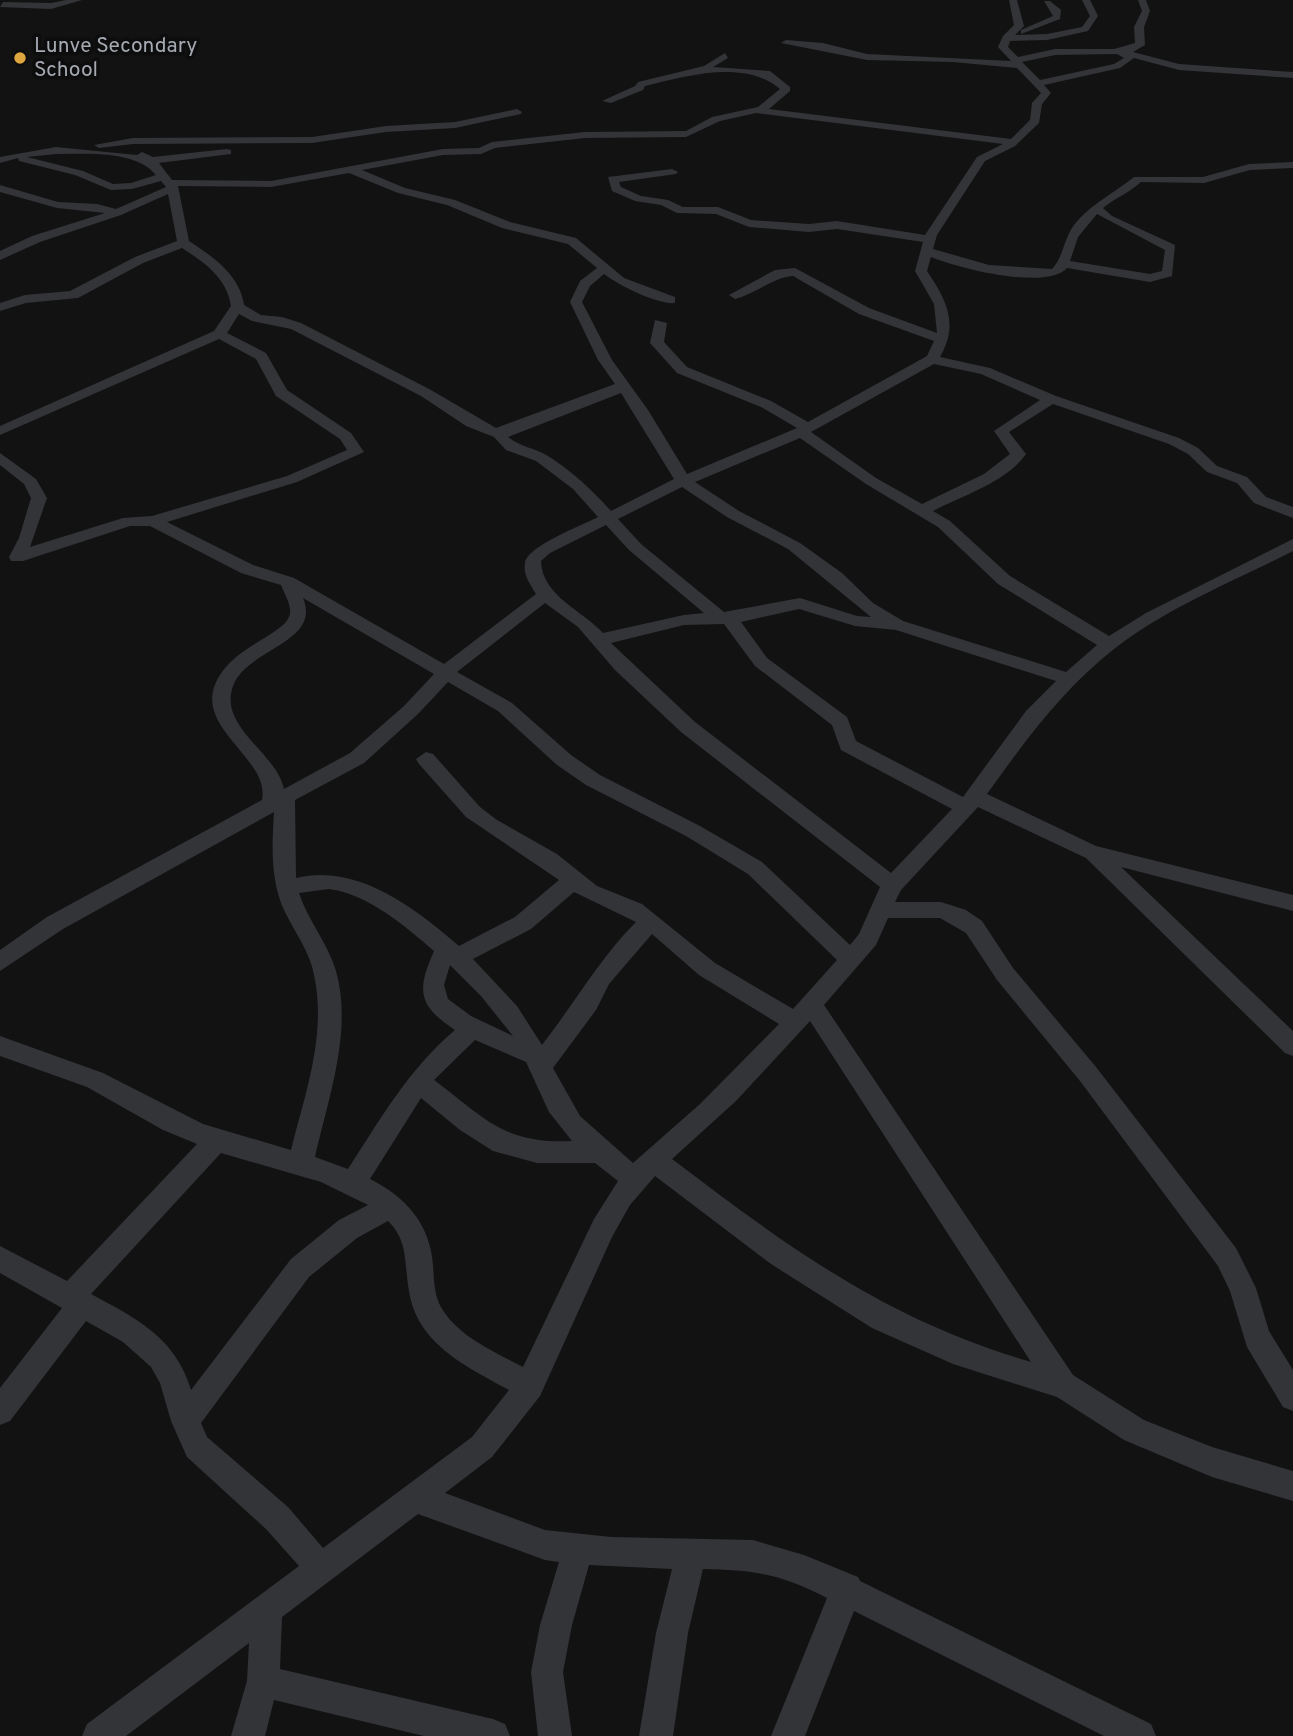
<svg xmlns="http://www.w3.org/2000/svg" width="1293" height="1736" viewBox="0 0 1293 1736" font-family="Overpass,sans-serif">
  <rect width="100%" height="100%" fill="#121213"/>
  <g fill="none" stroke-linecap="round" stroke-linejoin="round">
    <g fill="#333437" fill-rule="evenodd">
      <polygon points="66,0 82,0 51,9 0,7 3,2 51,3"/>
      <path d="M1009,0H1017L1024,26L1015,35L1047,34L1082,27L1090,16L1082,0H1090L1098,16L1088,31L1047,40L1010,41L1008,47L1018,57L1055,49H1114L1135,43L1134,27L1142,11L1138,0H1146L1150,11L1144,27L1145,45L1133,52L1179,64L1293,72V78L1179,70L1134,58L1120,68L1044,85L1051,93L1042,104L1039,123L1015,146L985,161L937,235L933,249L989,265L1052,269C1063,258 1064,238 1074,225C1092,203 1113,194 1134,177H1203L1249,164L1293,162V168L1250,170L1204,183L1141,182C1129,193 1115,198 1103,208L1112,216L1175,245L1172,276L1150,282L1067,268C1047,291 957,268 931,257L927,271C947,301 959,324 940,357L990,368L1056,396L1179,438L1198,448L1217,466L1247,477L1266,497L1293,507V518L1254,503L1237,483L1207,472L1188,454L1169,444L1053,404L1009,432L1026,454C1007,482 962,496 933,511L950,521L1010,576L1109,636L1146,613L1293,539V551C1234,581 1166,608 1114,649C1062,690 1025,741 987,794L1096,846L1293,895V911L1121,867L1293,1031V1056L1285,1053L1086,858L978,807L901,890L895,902H941L966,910L982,921L1013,968L1096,1067L1236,1248L1256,1288L1269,1331L1293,1370V1411L1283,1407L1247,1347L1230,1291L1218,1266L1080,1081L997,980L966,933L940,918H888L876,945L824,1005L1073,1375L1144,1420L1212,1447L1293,1471V1501L1212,1477L1124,1440L1057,1397L953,1364L872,1328L771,1264L655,1176L630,1205L612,1237L540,1396L492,1457L445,1493L545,1530L611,1537L753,1540L804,1555L858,1577L860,1581L1151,1724L1156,1736H1104L854,1611L805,1736H771L827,1598C780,1574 755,1570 703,1569L688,1633L673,1736H639L656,1633L672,1569L589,1565L572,1625L563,1672L572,1736H538L531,1672L540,1625L559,1562L545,1560L418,1514L282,1617L280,1669L493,1719L505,1724L510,1736H424L274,1700L265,1736H231L247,1681L249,1643L126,1736H82L87,1724L299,1566L266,1529L187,1457L171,1421L160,1383L151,1367L123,1342L86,1321L10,1421L0,1425V1388L62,1308L0,1273V1246L67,1281L197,1144L163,1130L87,1087L0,1056V1036L103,1073L203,1124L291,1150C305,1094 327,1034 314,975C310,952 295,933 285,912C270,881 272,846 274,812L63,929L0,971V950L47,917L262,800C271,754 178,723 226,667C241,649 265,640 283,625C297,613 287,600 281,585L241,573L150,526H130L23,561H11L9,557L19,538L31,498L24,484L0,465V453L36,479L47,498L30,547L123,518L152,516L287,476L347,450L340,439L276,396L256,359L219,339L0,435V426L214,331L231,306C227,278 204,262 182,248L143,263L78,298L26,303L0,311V303L25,295L70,291L135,257L177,241L168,194L121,215L40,242L0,260V251L32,236L105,213L57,208L0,192V185L58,202L97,204L116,209L166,187L161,181L132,189L111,190L75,175L19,161L18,158L0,163V157L56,147L137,155L142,152L153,157L227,149L231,150V154L159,163L172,180L271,181L443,149L479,148L492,142L585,132L686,131L712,117L758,107L780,89C744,59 687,76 645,86L643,90L611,103L602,101L635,86L638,82L704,66L725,53L728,58L713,67L770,71L790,87V91L769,109L1011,139L1030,120L1032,103L1041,93L1017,68L953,62L867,60L781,43L786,40L823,43L867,54L1011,61L998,47L1003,36L1014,25ZM1117,54L1124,58L1114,64L1040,80L1022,62L1055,55ZM756,113L1003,144L977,157L925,235L837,221L809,224L751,220L718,207H683L668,200L641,196L621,187L619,182L676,174L678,172L672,169L608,177L612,191L635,201L661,205L677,213L716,214L749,227L809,232L837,229L923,242L915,271L934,304L937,333L869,308L795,268L775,270L729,295L735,299C755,294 774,277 793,276L859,314L934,341L927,356L808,422L771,401L687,367L664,342L667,323L655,320L650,343L677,373L761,407L797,428L687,474L648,410L612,360L582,302L590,286L604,274C618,285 658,305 675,303V297L624,278L576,238L510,222L455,200L405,188L362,170L443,155L481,154L495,148L585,138L686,137L720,121ZM56,154C86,154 136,150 156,175L131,183L113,184L83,171L27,157ZM349,173L398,193L447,205L502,228L568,244L597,268L580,281L570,302L598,360L615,384L496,428L431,390L301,323L282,317L261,315L244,305C240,275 212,256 189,241L178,186L271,187ZM1097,214L1165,250L1162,271L1150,274L1070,261L1078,237ZM239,314L252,321L291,329L421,396L466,426L494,437L506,450L536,461L573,489L598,517C583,525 527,546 525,563C523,575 530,584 536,594L444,664L294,578L253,565L167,522L297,482L364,452L351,433L287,390L266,353L227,333ZM934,364L981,374L1040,400L994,431L1010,454L984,474L922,504L876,478L811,432ZM621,393L674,479L611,511C592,490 572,471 548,456C535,448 520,447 508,437ZM800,438L866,484L938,527L998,584L1097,645L1066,672L903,621L873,603L842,573L800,543L739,511L695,482ZM682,487L727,517L788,549L871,617L857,616L800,598L724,612L641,544L618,519ZM606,525L629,550L704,613L684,615L603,633C582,610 542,596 541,561L550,553ZM303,598L434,674L404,706L350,753L284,789C277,753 218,727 233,686C246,649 322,643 303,598ZM545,603L578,627L615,670L681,732L880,887L859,934L850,945L762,862L700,826L600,775L571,755L512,703L457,672ZM799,609L855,626L896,630L1056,681L1026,711L963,797L856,741L847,717L767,658L741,622ZM724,624L755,666L832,725L841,750L952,809L891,873L695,722L611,643L684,625ZM448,682L498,711L557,765L586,785L686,836L748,874L837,960L793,1009L715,963L642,904L597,886L557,854L497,820L480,807L433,754L426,752L416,759L419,764L466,817L559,880L515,917L459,946C415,908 357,863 296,878L295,800L364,763L418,714ZM329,889C368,894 405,926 434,951C417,990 417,1005 455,1030C408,1070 381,1118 348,1169L315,1157C328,1099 353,1031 336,971C328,943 308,921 299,893ZM574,892L636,922C599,959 574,1004 542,1045L517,1006L473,959L531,929ZM652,934L699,975L779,1024L700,1104L633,1163L580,1116L553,1068L596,1010L609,984ZM450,965L481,996L513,1036L471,1016L448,999L444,985ZM810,1021L1031,1362C885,1319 791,1249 672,1159L736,1101ZM475,1040L526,1062L549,1112L572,1141C503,1144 485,1118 434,1080ZM421,1098L460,1130L493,1151L537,1163H595L618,1181L594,1219L523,1367C495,1352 457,1336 441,1307C434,1295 434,1279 433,1265C430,1224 406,1197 370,1179ZM221,1153L321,1182L368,1205L339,1220L291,1259L191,1390C176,1338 136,1318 91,1294ZM388,1221C409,1241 404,1265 409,1291C417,1344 467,1367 509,1390L472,1437L323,1548L288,1507L207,1437L201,1423L309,1277L357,1238Z"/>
      <polygon points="1044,1 1050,1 1061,10 1060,19 1021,34 1021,30 1053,16"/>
      <polygon points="517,109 522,112 521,114 455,128 386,132 312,143 133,144 99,148 94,145 133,138 312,137 386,126 455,122"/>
    </g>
  </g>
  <circle fill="#dda63f" stroke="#0d0d0e" stroke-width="2.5" cx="20" cy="58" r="7"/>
  <g text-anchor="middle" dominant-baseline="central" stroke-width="7" stroke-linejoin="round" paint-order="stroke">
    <g font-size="21" fill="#a4a9b2" stroke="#0d0d0e" text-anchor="start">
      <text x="34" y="46">Lunve Secondary<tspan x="34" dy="24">School</tspan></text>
    </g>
  </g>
</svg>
